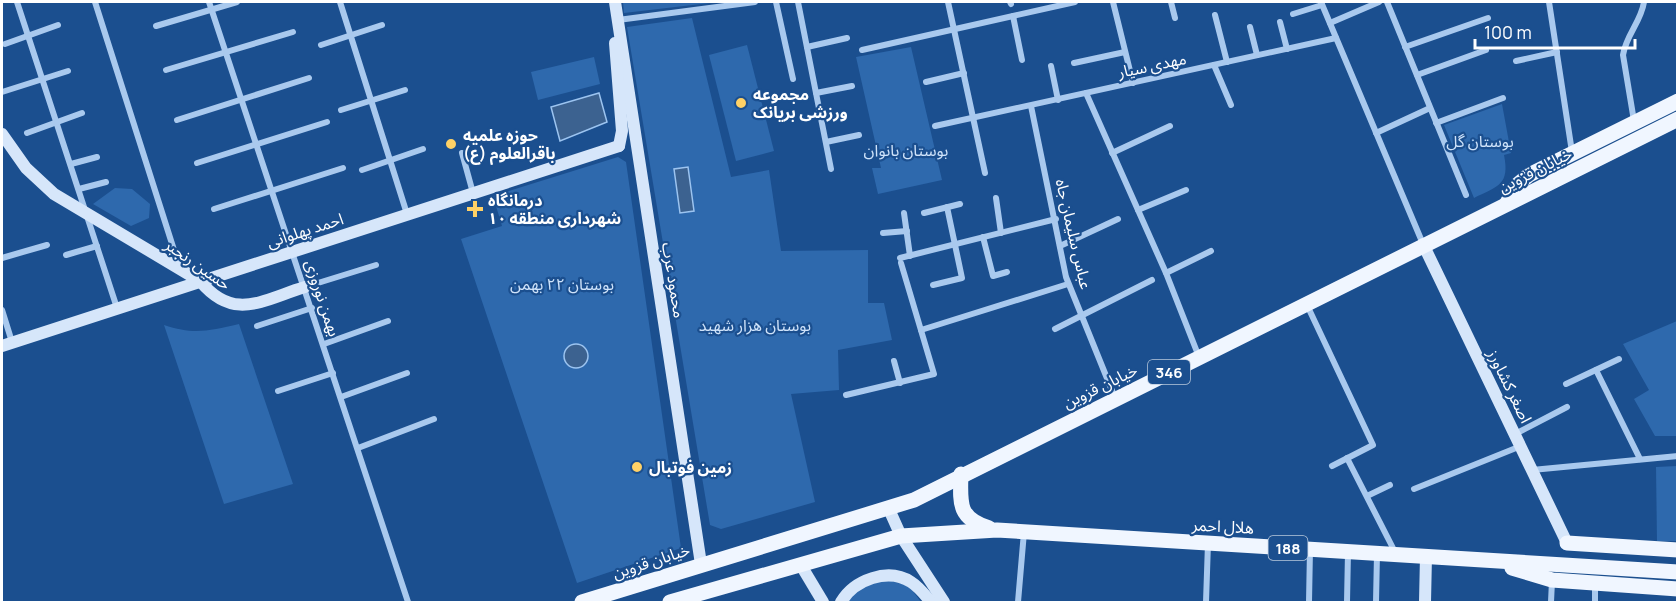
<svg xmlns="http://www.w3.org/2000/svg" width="1679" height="604" viewBox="0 0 1679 604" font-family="Manrope,'Noto Sans Arabic',sans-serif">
  <rect width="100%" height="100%" fill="#1b4f8f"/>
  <g fill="#2e69ad">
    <polygon points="623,2 718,2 624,13"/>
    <polygon points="692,18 731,177 769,170 781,251 868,250 868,303 884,303 892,340 838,350 839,390 791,394 815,502 721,529 710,525 627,27"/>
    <polygon points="747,45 774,151 736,161 709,55"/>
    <polygon points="911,47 942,180 878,194 872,168 881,168 856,57"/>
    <polygon points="594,57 600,84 538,100 531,72"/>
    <path d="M1502,104L1511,153L1504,155C1510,185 1498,186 1474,198L1444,125Z"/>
    <polygon points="618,157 626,162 681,548 577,583 461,239 502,226 493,196"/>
    <polygon points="115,188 132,189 150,204 149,218 131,226 93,204"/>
    <polygon points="1677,321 1677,436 1655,436 1634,399 1649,390 1623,344"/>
    <path d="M239,324L293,484L224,504L164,325C193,335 209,331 239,324Z"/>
    <polygon points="1677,466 1677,541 1657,541 1656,467"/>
    <polygon points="884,579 909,586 921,602 847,602 854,592"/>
  </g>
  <g fill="#3c6290" stroke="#9cc4f0" stroke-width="1.5">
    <polygon points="599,93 607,122 560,141 551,107"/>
    <polygon points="688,167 694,211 680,213 674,169"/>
    <circle cx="576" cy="356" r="12"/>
  </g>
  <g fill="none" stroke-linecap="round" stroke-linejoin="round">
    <g stroke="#a9c9ee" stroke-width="6">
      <polyline points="17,2 117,308"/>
      <polyline points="95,2 174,250 182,267"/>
      <polyline points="209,2 408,602"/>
      <polyline points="340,2 407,214"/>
      <polyline points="776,2 793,79"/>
      <polyline points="798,2 831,169"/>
      <polyline points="948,2 985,173"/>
      <polyline points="1010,2 1011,4"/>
      <polyline points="1113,2 1133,83"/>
      <polyline points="1171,2 1175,18"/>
      <polyline points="1321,2 1423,244"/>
      <polyline points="1387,2 1466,195"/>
      <polyline points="1549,2 1572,152"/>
      <polyline points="1293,14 1322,5"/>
      <polyline points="1215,15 1227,62"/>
      <polyline points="1013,16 1022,60"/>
      <polyline points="618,20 755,2"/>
      <polyline points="1280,22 1287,49"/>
      <polyline points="1330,23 1379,2"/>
      <polyline points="156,26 237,2"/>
      <polyline points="1250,27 1257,55"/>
      <polyline points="5,44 58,25"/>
      <polyline points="321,45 382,25"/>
      <polyline points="807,47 847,38"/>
      <polyline points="1405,47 1488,18"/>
      <polyline points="862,50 1075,2"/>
      <polyline points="1516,61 1557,52"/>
      <polyline points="1074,63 1125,52"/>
      <polyline points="1214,65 1231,105"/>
      <polyline points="1051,66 1058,100"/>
      <polyline points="166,70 293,32"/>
      <polyline points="1417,75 1486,50"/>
      <polyline points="926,82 964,73"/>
      <polyline points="2,92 68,71"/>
      <polyline points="816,93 852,86"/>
      <polyline points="1086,93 1166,273 1199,357"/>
      <polyline points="1031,106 1066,277 1115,398"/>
      <polyline points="341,110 405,90"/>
      <polyline points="177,120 309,78"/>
      <path d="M1634,121L1623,55C1626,35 1641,22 1644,2"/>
      <polyline points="1436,123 1503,98"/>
      <polyline points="935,126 1336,38"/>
      <polyline points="27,133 82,113"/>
      <polyline points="1376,133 1430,108"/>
      <polyline points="826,142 859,135"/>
      <polyline points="462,153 473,193"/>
      <polyline points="1112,153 1170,126"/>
      <polyline points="197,163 327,122"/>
      <polyline points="71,164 97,157"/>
      <polyline points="362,170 423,149"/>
      <polyline points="79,189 106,182"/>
      <polyline points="996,198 1001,233"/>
      <polyline points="214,209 343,168"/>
      <polyline points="1138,210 1186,190"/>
      <polyline points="904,213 910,256"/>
      <polyline points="924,213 960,204"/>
      <polyline points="883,233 907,231"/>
      <polyline points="983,237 993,276 1007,272"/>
      <polyline points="1060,246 1118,219"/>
      <polyline points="66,255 97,246"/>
      <polyline points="2,258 47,245"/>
      <polyline points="900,258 1056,219"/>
      <polyline points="1166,273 1211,251"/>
      <polyline points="933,285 962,278 947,207"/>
      <polyline points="305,287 376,265"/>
      <polyline points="1307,305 1373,445 1332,466"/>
      <polyline points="2,310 12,342"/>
      <polyline points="257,326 312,308"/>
      <polyline points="1055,329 1152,280"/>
      <polyline points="921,330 1068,284"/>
      <polyline points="324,344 388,321"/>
      <polyline points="894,361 900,383"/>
      <polyline points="1596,370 1640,459"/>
      <polyline points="1566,384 1619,359"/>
      <polyline points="278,391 333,373"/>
      <polyline points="846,395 934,374 901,263"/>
      <polyline points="341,397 407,373"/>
      <polyline points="1515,434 1567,407"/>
      <polyline points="358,448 434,419"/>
      <polyline points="1347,458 1396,554"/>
      <polyline points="1532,470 1678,456"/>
      <polyline points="1414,489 1521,446"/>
      <polyline points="1367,496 1390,485"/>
      <polyline points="1595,584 1595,602"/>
      <polyline points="1018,602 1024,532"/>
      <polyline points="1206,602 1208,543"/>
      <polyline points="1309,602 1310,549"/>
      <polyline points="1347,602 1348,552"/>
      <polyline points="1376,602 1377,554"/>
      <polyline points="1551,602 1552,581"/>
    </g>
    <g stroke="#d6e6fa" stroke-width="12">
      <polyline points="615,2 701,564"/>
      <polyline points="615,43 622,131 619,146"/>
      <path d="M2,134L26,168L54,194L200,281C234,322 262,300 305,287"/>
      <polyline points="1423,244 1567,543"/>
      <polyline points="2,346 619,146"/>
      <polyline points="888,507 901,536 944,602"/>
      <polyline points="802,567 823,602"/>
      <path d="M841,602C854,580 888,567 911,582C919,587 925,595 931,602"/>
      <polyline points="1425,602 1426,556"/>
    </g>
    <g stroke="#f0f6ff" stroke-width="15">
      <polyline points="1507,203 1517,185 1529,175 1678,101"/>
      <path d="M961,474C960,504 958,518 989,528"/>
      <polyline points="1567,543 1678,550"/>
      <polyline points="1512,568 1552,580 1678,589"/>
      <polyline points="582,602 914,500 1678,119"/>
      <polyline points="670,602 901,536 997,530 1678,572"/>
    </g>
  </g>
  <g fill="#ffd166" stroke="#1b4f8f" stroke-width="2">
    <circle cx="741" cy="103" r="6"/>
    <circle cx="451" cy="144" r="6"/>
    <path d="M472 200h6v6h6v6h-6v6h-6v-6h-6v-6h6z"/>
    <circle cx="637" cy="467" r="6"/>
  </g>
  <g text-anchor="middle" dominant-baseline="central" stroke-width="4.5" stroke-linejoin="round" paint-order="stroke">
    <g fill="#1b4f8f" stroke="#bbcadd" stroke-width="1.5">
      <rect x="1148" y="360" width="42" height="24" rx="4.5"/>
      <rect x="1268.5" y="536" width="39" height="24" rx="4.5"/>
    </g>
    <g font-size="15" font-weight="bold" fill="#fff">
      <text x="1169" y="372">346</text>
      <text x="1288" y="548">188</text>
    </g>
    <g font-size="16" fill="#fff" stroke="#1b4f8f">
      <text transform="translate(1152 65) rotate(-12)">مهدی سیار</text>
      <text transform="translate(1535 170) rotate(-27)">خیابان قزوین</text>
      <text transform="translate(305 230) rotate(-18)">احمد پهلوانی</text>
      <text transform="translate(1074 234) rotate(77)">عباس سلیمان جاه</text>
      <text transform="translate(198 264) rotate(35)">حسین رنجبر</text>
      <text transform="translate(674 280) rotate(81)">محمود عرب</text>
      <text transform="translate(323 298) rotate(72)">بهمن نوروزی</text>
      <text transform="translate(1100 386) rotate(-26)">خیابان قزوین</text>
      <text transform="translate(1510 386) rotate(64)">اصغر کشاورز</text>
      <text transform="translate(1223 526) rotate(3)">هلال احمر</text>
      <text transform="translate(651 561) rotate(-18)">خیابان قزوین</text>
    </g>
    <g font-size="16" font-weight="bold" fill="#fff" stroke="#1b4f8f" text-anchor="start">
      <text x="753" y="94">مجموعه<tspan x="753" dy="18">ورزشی بریانک</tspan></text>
      <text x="463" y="135">حوزه علمیه<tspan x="463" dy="18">باقرالعلوم (ع)</tspan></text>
      <text x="488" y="200">درمانگاه<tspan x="488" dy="18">شهرداری منطقه ۱۰</tspan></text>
      <text x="649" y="467">زمین فوتبال</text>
    </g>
    <g font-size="16" fill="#cfe3fa" stroke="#1b4f8f">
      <text x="1480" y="141">بوستان گل</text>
      <text x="906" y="150">بوستان بانوان</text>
      <text x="562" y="284">بوستان ۲۲ بهمن</text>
      <text x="755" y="325">بوستان هزار شهید</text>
    </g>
  </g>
  <rect width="1679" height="604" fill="none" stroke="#ffffff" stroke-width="6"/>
  <path d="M1475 39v9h160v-9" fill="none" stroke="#ffffff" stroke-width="3"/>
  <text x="1484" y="39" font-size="18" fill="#ffffff" stroke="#1b4f8f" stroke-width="4.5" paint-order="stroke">100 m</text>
</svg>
